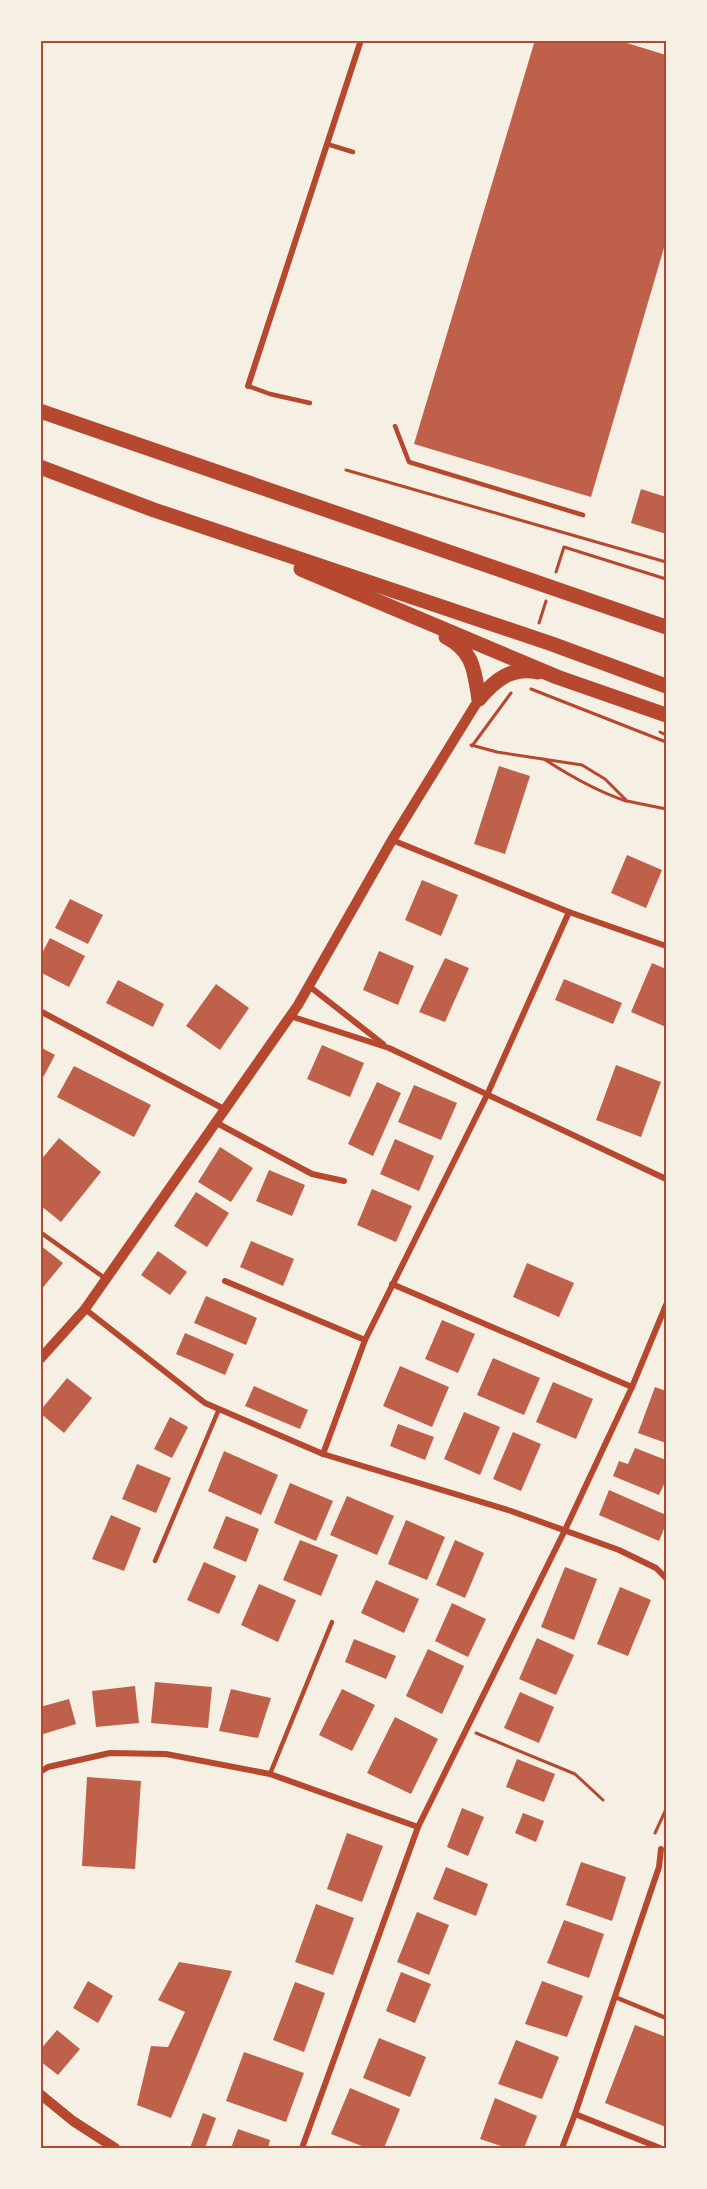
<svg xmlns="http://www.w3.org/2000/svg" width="707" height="2189" viewBox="0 0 707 2189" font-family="Montserrat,sans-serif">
  <rect width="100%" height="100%" fill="#f6efe4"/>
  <g fill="#bf614a">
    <polygon points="535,40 617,40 666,55 666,241 591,497 414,444"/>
    <polygon points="641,489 666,497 666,534 631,523"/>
    <polygon points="499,766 530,776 505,854 474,844"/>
    <polygon points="627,855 662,870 646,908 611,893"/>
    <polygon points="422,880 458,895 441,936 405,920"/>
    <polygon points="70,899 103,915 88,944 55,928"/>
    <polygon points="50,938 85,956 69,987 40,972 40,957"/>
    <polygon points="379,951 414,966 398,1005 363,990"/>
    <polygon points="445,958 469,968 445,1022 419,1012"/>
    <polygon points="652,963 666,969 666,1027 631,1012"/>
    <polygon points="564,979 622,1003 613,1024 555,1000"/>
    <polygon points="118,980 164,1004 153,1027 106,1003"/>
    <polygon points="216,984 249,1008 220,1050 186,1026"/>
    <polygon points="322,1045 364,1063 350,1097 307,1079"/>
    <polygon points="40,1047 55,1055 40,1083"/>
    <polygon points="616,1065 661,1082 641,1137 596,1120"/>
    <polygon points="74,1066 151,1105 134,1137 57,1097"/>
    <polygon points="377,1082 401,1093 373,1156 348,1144"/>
    <polygon points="414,1085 457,1103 441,1140 398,1122"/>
    <polygon points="59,1138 101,1172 61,1222 40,1205 40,1161"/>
    <polygon points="395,1139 434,1156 419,1191 380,1174"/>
    <polygon points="220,1147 253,1168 231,1202 198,1182"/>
    <polygon points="269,1170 305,1185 292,1216 256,1201"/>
    <polygon points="372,1189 412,1206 396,1242 357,1225"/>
    <polygon points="196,1192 229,1213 207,1247 174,1226"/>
    <polygon points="251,1241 294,1259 283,1286 240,1267"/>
    <polygon points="40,1245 63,1263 40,1291"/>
    <polygon points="158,1251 187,1272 170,1295 141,1275"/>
    <polygon points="527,1263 574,1283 559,1317 513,1297"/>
    <polygon points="206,1296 257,1318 246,1345 194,1323"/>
    <polygon points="442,1320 475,1334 458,1373 425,1359"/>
    <polygon points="185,1333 234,1354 225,1375 176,1354"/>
    <polygon points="493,1358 540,1378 524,1415 477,1395"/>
    <polygon points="400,1366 449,1387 432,1427 383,1406"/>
    <polygon points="67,1378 92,1398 64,1433 40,1413 40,1411"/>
    <polygon points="553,1382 593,1399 576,1439 536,1422"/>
    <polygon points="254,1386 308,1410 300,1429 245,1406"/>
    <polygon points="655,1387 666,1391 666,1443 638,1433"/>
    <polygon points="464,1412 500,1427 480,1475 444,1459"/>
    <polygon points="170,1417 188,1427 172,1458 154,1449"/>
    <polygon points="398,1424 434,1437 425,1460 390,1446"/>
    <polygon points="513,1432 541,1444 521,1491 493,1479"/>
    <polygon points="635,1448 666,1460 666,1480 659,1495 613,1476 619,1461 628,1464"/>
    <polygon points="224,1451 278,1475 261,1515 208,1491"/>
    <polygon points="137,1464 171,1478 156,1513 122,1499"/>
    <polygon points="290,1483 333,1501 316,1541 274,1523"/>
    <polygon points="609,1490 666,1515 666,1524 659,1541 599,1515"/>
    <polygon points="347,1496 394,1516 377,1555 330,1535"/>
    <polygon points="111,1515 141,1528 124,1571 92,1559"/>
    <polygon points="226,1516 259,1529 246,1562 213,1548"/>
    <polygon points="406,1520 445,1537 427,1580 388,1564"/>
    <polygon points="300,1540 338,1555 321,1596 283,1580"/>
    <polygon points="455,1540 484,1553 465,1598 436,1585"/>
    <polygon points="204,1562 236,1576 219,1614 187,1600"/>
    <polygon points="565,1567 597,1579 574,1640 541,1627"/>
    <polygon points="376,1580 419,1599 404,1633 361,1613"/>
    <polygon points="259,1584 296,1600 278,1642 241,1625"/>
    <polygon points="620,1587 651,1600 628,1656 597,1644"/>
    <polygon points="452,1603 486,1619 468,1657 435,1641"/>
    <polygon points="537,1638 574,1655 556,1695 519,1679"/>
    <polygon points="354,1639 396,1656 386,1679 345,1662"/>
    <polygon points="428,1649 464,1666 442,1714 406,1696"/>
    <polygon points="155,1682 212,1687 208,1728 151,1723"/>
    <polygon points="135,1686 139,1723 96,1727 92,1691"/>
    <polygon points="231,1689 271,1698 258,1738 219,1731"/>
    <polygon points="342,1689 375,1705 352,1751 319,1735"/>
    <polygon points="520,1692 554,1707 539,1743 504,1728"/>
    <polygon points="69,1699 76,1724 40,1735 40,1707"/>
    <polygon points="395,1717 438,1739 411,1794 367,1773"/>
    <polygon points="517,1759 555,1774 544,1802 506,1787"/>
    <polygon points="87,1777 141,1781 135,1869 82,1866"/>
    <polygon points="462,1808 484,1817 468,1856 447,1847"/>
    <polygon points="523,1813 544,1821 536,1842 515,1833"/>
    <polygon points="347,1833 383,1846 362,1902 327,1889"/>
    <polygon points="581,1862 626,1877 612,1921 566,1905"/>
    <polygon points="446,1867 488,1884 476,1916 433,1899"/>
    <polygon points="316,1904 354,1918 333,1975 295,1962"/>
    <polygon points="417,1912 449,1925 429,1975 397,1962"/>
    <polygon points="564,1920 604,1934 589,1978 547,1963"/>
    <polygon points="179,1962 232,1971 171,2118 137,2105 151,2046 168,2047 185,2012 158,2000"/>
    <polygon points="401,1972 431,1984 415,2023 386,2011"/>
    <polygon points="88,1981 113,1996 98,2023 73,2008"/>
    <polygon points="542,1981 583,1996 567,2037 525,2024"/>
    <polygon points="295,1982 325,1993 304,2052 273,2040"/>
    <polygon points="635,2025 666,2037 666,2127 605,2103"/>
    <polygon points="57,2030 80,2049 58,2075 40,2061 40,2050"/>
    <polygon points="379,2038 426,2057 410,2097 363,2078"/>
    <polygon points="516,2040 559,2057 542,2099 498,2084"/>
    <polygon points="244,2052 304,2073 286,2122 226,2101"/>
    <polygon points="350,2088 400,2109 384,2148 367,2148 331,2134"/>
    <polygon points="495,2098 537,2116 524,2148 507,2148 480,2139"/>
    <polygon points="203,2113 216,2118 205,2148 190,2148"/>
    <polygon points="238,2129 270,2140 268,2148 231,2148"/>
  </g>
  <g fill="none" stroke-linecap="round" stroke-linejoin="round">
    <g stroke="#b5482f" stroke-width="3">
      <polyline points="346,470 666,562"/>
      <polyline points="556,572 564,547 666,579"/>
      <polyline points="539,623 546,601"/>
      <polyline points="531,689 666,742"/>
      <polyline points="660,732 666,735"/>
      <polyline points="471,745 497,752 582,765 605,779 627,801 666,809"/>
      <polyline points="472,746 511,693"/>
      <path d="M544,759C570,776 596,791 626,801"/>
      <polyline points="476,1733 575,1774 603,1800"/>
      <polyline points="655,1833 666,1809"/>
    </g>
    <g stroke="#b5482f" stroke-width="4.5">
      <polyline points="327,144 353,152"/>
      <polyline points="248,386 270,394 310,403"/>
      <polyline points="395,426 409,462 583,515"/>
      <polyline points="40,1232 106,1279"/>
      <polyline points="155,1561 219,1409"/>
      <polyline points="270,1774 332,1622"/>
      <polyline points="615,1997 666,2018"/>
    </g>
    <g stroke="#b5482f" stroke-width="6">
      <polyline points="248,386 361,40"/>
      <polyline points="392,840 569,912 666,946"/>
      <polyline points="309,986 383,1044"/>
      <polyline points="40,1011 224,1109"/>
      <polyline points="290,1016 389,1048 666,1179"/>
      <polyline points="215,1122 312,1174 344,1181"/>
      <polyline points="225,1281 365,1340"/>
      <polyline points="392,1284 632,1387"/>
      <polyline points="85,1309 205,1403 323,1454 511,1511 619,1550 656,1568 666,1578"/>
      <polyline points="323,1454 365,1340 487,1095 569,912"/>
      <polyline points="40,1772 48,1767 110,1753 166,1754 270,1774 418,1827"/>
      <polyline points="302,2148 418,1827 565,1530 632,1387 666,1305"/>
      <polyline points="562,2148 575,2114"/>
      <polyline points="660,2148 575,2114 659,1867 661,1849"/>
    </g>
    <g stroke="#b5482f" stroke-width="10">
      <polyline points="40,1359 85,1309 298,1005 392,840 479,699"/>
      <polyline points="40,2094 73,2121 115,2148"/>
    </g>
    <g stroke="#b5482f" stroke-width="15">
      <polyline points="40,411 666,627"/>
      <polyline points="40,467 154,510 552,644 666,686"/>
      <polyline points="301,569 557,677 666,715"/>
      <path d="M446,637C474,652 474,670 479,699"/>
      <path d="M479,699C495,680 512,666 538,672"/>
    </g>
  </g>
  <rect width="707" height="2189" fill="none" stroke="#f6efe4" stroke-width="84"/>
  <rect x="42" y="42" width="623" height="2105" fill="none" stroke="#b5482f" stroke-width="2"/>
</svg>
